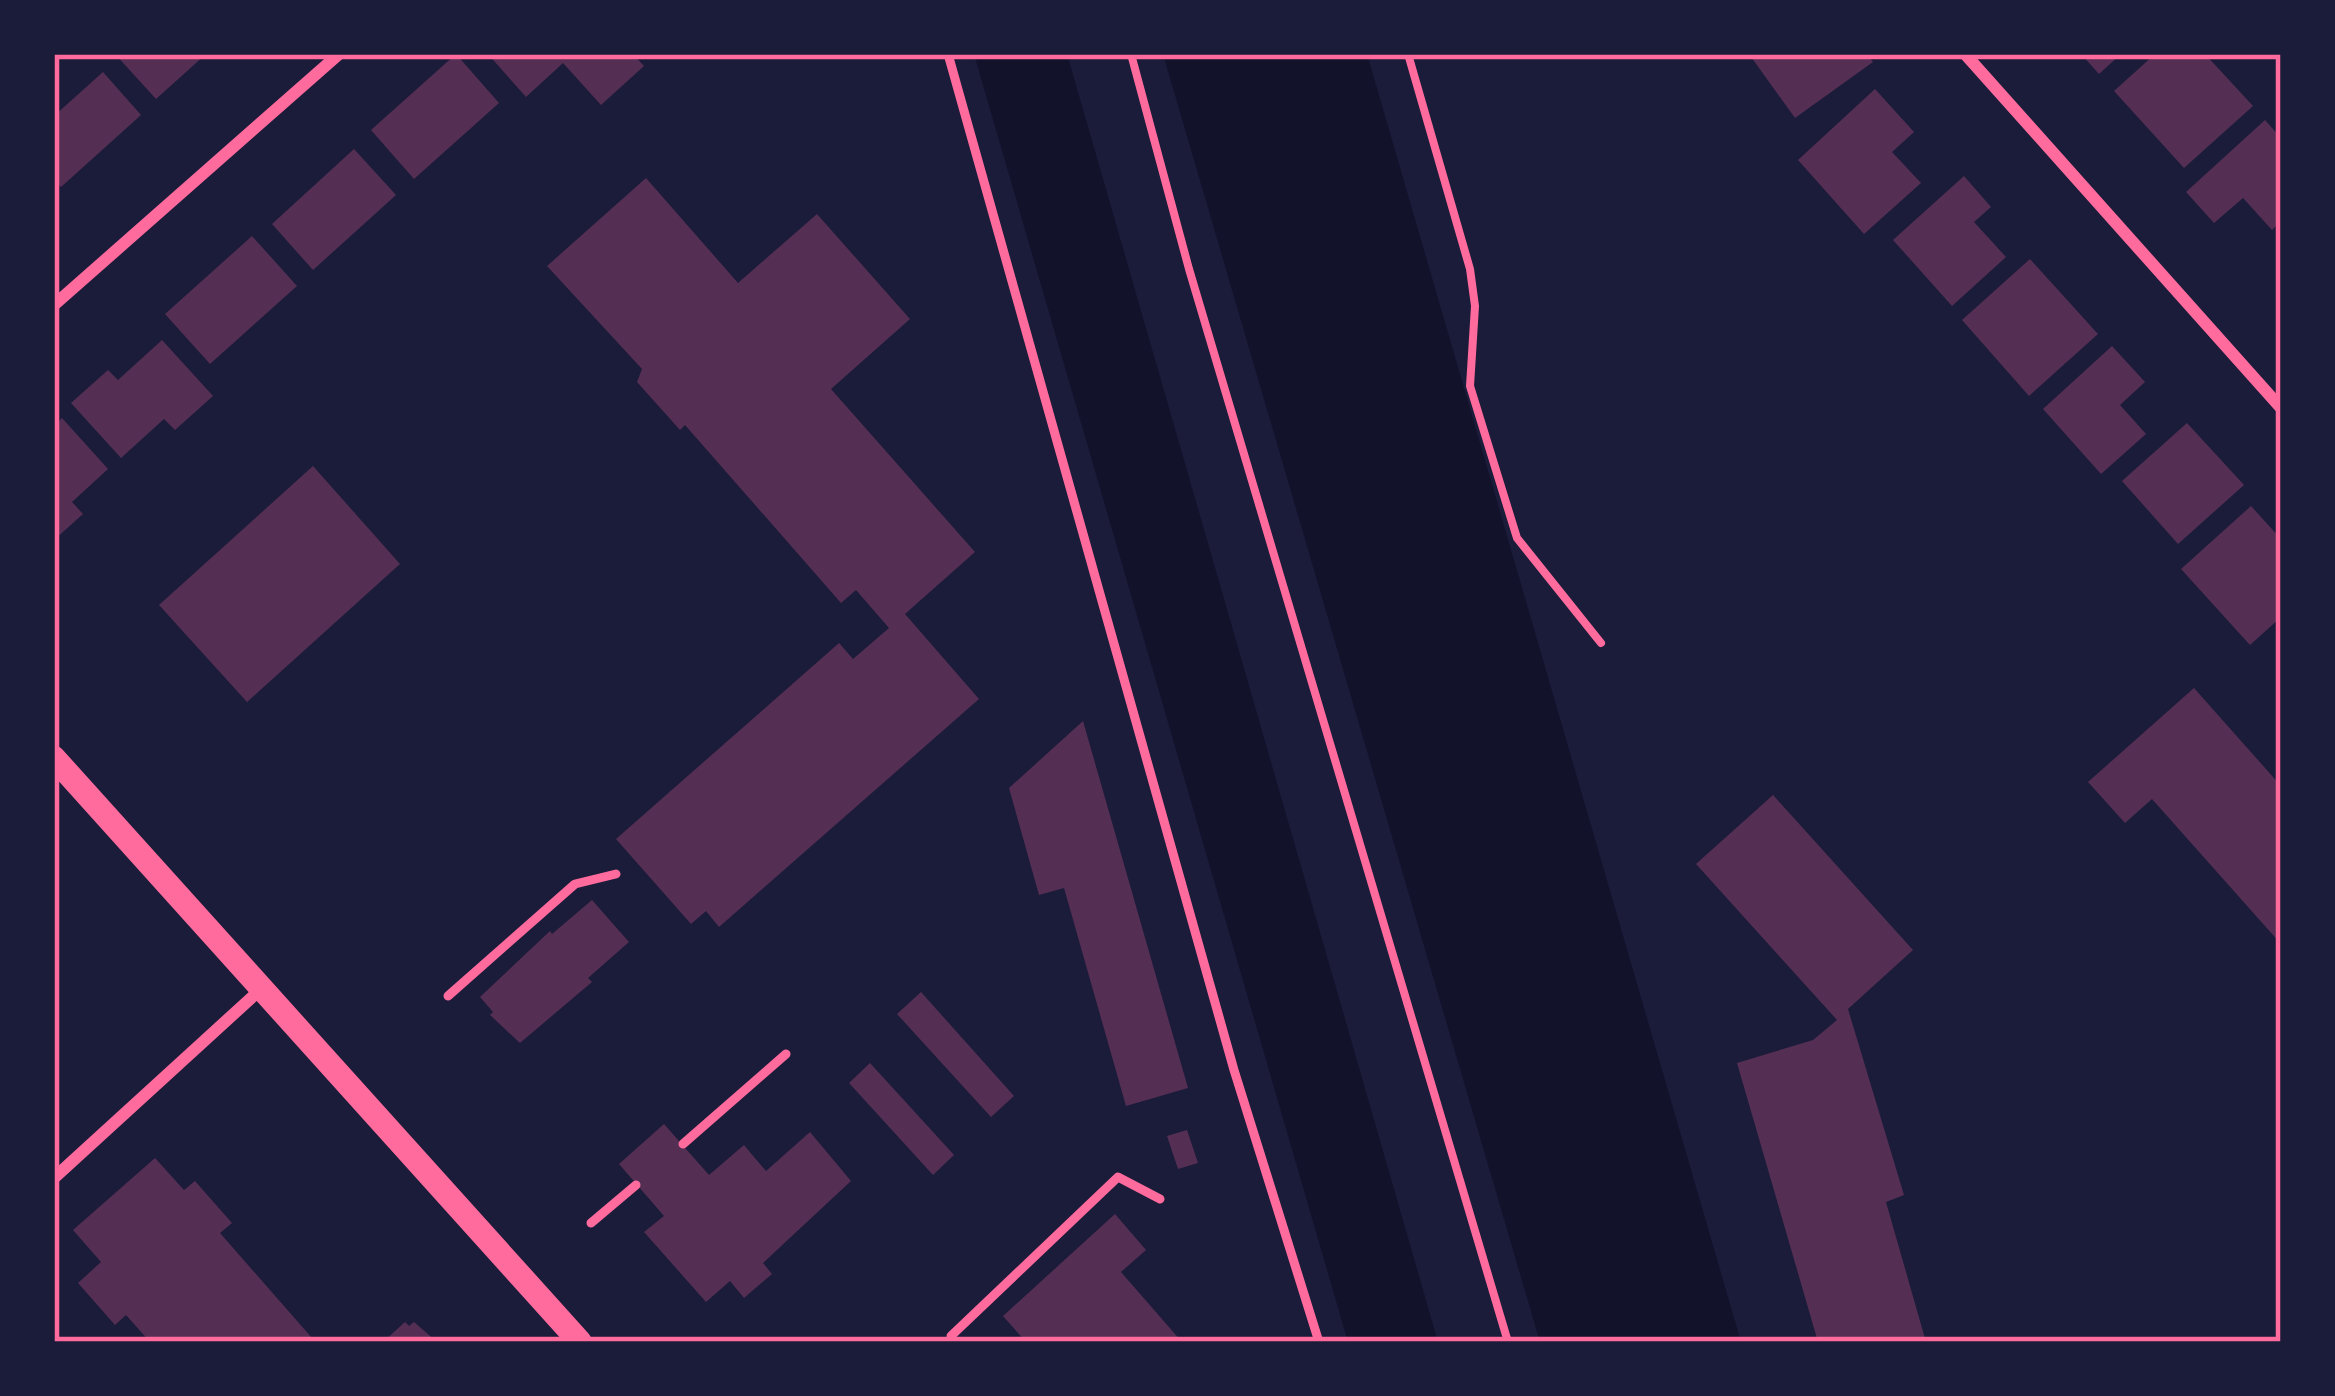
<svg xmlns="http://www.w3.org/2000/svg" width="2335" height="1396" viewBox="0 0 2335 1396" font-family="Roboto,sans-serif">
  <rect width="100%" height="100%" fill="#1b1b3a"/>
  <g fill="#12122b">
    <polygon points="974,54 1067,54 1438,1342 1348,1342"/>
    <polygon points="1163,54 1367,54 1741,1342 1540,1342"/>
  </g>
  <g fill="#542f53">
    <polygon points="115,54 206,54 156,99"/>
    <polygon points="456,54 499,103 414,179 371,130"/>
    <polygon points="488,54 633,54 644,66 601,105 563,63 526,97"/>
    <polygon points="1749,54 1867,54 1873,62 1795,118"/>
    <polygon points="2081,54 2121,54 2099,74"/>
    <polygon points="2155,54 2205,54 2253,106 2184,168 2114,91"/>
    <polygon points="103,72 141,115 61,187 54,180 54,116"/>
    <polygon points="1875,89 1914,132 1892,152 1921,183 1864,234 1798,160"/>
    <polygon points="2265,120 2281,138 2281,221 2272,230 2243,198 2214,223 2186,192"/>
    <polygon points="354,149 396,195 313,270 272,224"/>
    <polygon points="1964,176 1991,207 1974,222 2006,257 1952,306 1893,240"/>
    <polygon points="646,178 738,283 817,214 910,319 831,389 975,552 905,614 979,699 719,927 706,911 691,924 616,839 839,643 853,659 889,628 856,590 841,603 685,425 680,430 637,382 642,369 547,266"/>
    <polygon points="252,236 297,286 210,364 165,314"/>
    <polygon points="2030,259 2098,334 2029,396 1962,320"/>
    <polygon points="162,340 213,396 175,430 164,419 121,458 71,403 108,370 118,380"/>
    <polygon points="2112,346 2145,382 2120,405 2146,434 2101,474 2043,409"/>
    <polygon points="62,418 108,469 72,502 83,514 54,540 54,426"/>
    <polygon points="2187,423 2244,485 2178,544 2122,481"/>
    <polygon points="313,466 400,564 247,702 159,605"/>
    <polygon points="2251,506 2281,539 2281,617 2250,645 2181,569"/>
    <polygon points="2194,688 2281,786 2281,944 2152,799 2125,823 2088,782"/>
    <polygon points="1083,721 1188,1088 1126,1106 1064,888 1039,895 1009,788"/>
    <polygon points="1773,795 1913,950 1848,1009 1904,1195 1886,1202 1926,1342 1818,1342 1737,1063 1813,1040 1837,1020 1696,864"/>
    <polygon points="592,900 629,942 588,978 592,982 520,1043 490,1015 493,1012 480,997 550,931 552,934"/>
    <polygon points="921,992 1014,1096 991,1117 897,1014"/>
    <polygon points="870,1063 954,1155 933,1175 849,1083"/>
    <polygon points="664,1124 709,1175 744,1145 766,1171 810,1132 851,1181 763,1263 772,1274 744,1298 730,1281 706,1302 644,1232 664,1216 619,1164"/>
    <polygon points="1187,1130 1198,1163 1178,1169 1167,1136"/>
    <polygon points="155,1158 184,1190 195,1181 232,1223 220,1233 312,1338 308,1342 150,1342 126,1315 115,1325 78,1283 101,1262 73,1230"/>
    <polygon points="1115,1214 1146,1250 1121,1272 1182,1342 1026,1342 1003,1316"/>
    <polygon points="405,1322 409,1326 414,1322 437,1342 383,1342"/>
  </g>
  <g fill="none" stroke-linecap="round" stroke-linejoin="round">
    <g stroke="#ff6b9d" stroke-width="8">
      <polyline points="1131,54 1189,269 1508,1342"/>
      <polyline points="1408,54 1470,269 1475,306 1470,386 1517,538 1601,643"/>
    </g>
    <g stroke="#ff6b9d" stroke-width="9">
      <polyline points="948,54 1234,1070 1319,1342"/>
      <polyline points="448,996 575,884 616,874"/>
      <polyline points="683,1144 786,1054"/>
      <polyline points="591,1223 636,1185"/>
      <polyline points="951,1336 1118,1177 1160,1199"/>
    </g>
    <g stroke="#ff6b9d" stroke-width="12">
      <polyline points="1965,54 2281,408"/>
      <polyline points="54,305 339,54"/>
      <polyline points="54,1178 261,989"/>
    </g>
    <polyline stroke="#ff6b9d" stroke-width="24" points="54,758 580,1342"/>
  </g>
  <rect width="2335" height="1396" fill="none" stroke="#1b1b3a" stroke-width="114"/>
  <rect x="57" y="57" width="2221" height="1282" fill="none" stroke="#ff6b9d" stroke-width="4.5"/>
</svg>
